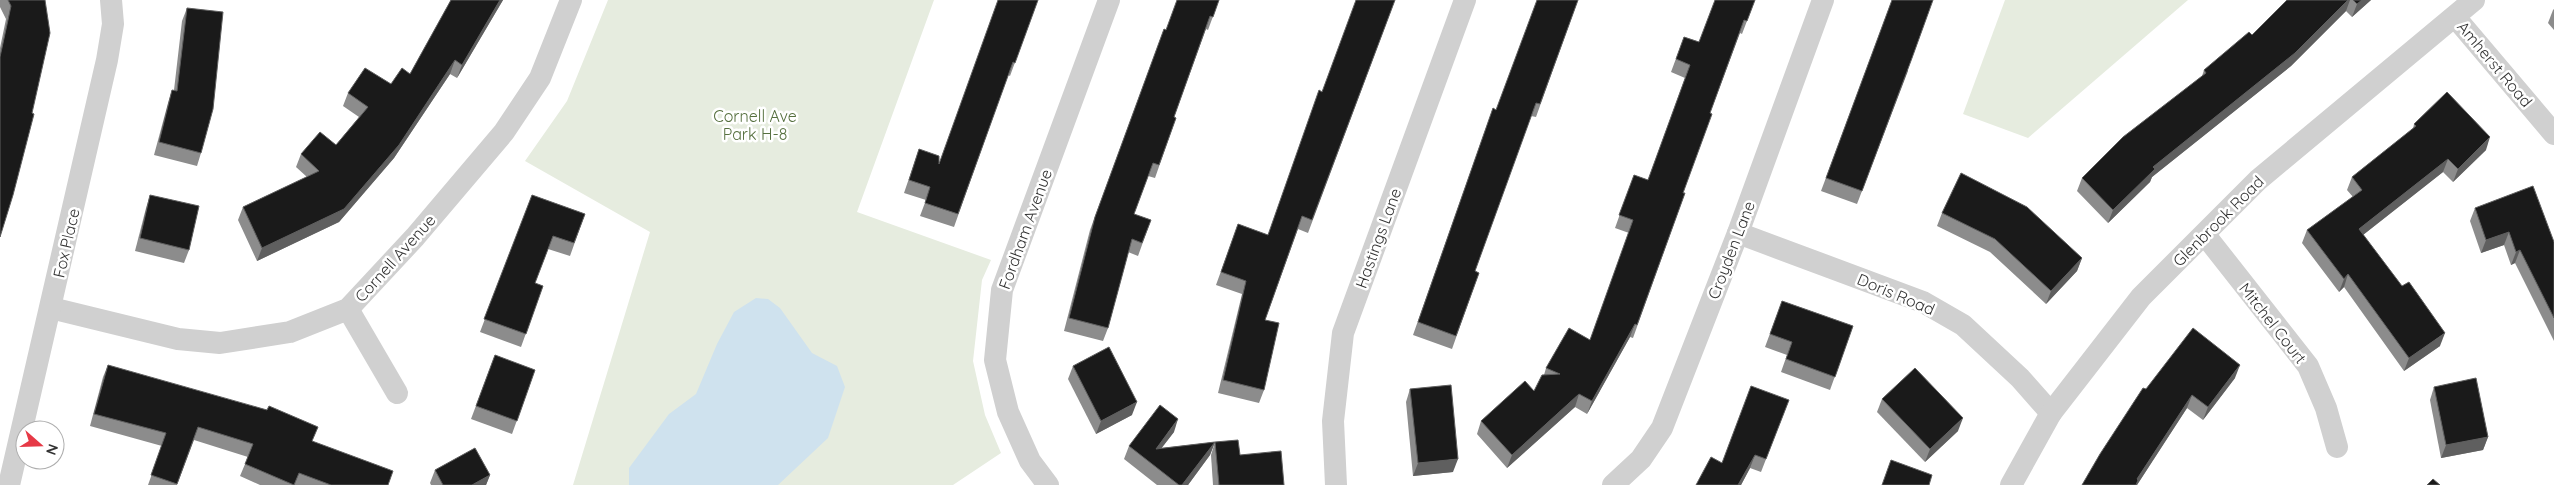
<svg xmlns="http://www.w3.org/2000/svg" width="2554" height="485" viewBox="0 0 2554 485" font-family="Quicksand,sans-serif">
  <rect width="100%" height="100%" fill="#fff"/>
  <g fill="#e6ecdf">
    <polygon points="608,0 934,0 857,212 991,260 982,280 973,361 985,415 1001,453 953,485 573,485 650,232 525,161 567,101"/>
    <polygon points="2005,0 2188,0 2028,138 1963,114"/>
  </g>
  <polygon fill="#cfe2ee" points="756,298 768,299 780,308 812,353 837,366 845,387 828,438 778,485 629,485 629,468 669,414 696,394 717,344 734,312"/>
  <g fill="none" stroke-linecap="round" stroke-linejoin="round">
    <g stroke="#d0d0d0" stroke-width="22">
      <polyline points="2455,17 2554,134"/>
      <polyline points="1738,233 1923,302 1963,325 2020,378 2051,413"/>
      <polyline points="2205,235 2308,366 2326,408 2337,447"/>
      <polyline points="51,308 178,339 220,343 290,332 348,309 415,237 504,132 540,78 571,0"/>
      <polyline points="348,309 397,393"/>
      <polyline points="9,485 107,60 113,24 111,0"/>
      <polyline points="1048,485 1030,461 1008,412 995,360 1002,290 1109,0"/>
      <polyline points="1336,485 1333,421 1343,333 1465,0"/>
      <polyline points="1613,485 1641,459 1662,428 1738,233 1823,0"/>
      <polyline points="2011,485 2051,413 2141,297 2258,180 2474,0"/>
    </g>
  </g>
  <g fill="#8c8c8c">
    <polygon points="0,0 45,0 0,237 0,48 6,19 0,7"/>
    <polygon points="451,0 503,0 457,78 450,74 394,158 339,222 257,261 238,220 243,207 307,177 296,167 301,154 336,145 359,117 343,106 348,93 391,84 410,74"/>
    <polygon points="1038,0 1010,76 1008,75 954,227 920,216 926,200 904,193 919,149 939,164"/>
    <polygon points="1219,0 1208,30 1206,29 1174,117 1176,118 1155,178 1148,176 1134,214 1151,220 1138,256 1128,252 1108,328 1103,341 1064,331 1090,230 1164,29 1166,30"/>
    <polygon points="1395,0 1308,233 1298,229 1265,320 1264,390 1259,403 1218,393 1242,294 1216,285 1238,224 1268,235"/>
    <polygon points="1578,0 1536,117 1531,116 1475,271 1479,273 1452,349 1413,335 1493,108 1496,110"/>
    <polygon points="1755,0 1742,34 1740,33 1710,113 1683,193 1685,193 1633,338 1630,337 1587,414 1575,407 1507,468 1477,434 1481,421 1534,391 1544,375 1546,368 1590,340 1629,233 1615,228 1634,175 1648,180 1685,78 1671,72 1684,37 1699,42"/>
    <polygon points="1892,0 1908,71 1857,204 1821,191"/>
    <polygon points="2287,0 2371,0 2352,17 2346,11 2291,66 2152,177 2150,182 2108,223 2077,191 2082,178 2202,76 2204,70 2252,35"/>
    <polygon points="187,8 201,153 197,166 154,155 168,103 172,90 174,90 182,21"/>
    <polygon points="2554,9 2554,30 2548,23 2553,10"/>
    <polygon points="2414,124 2486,150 2453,182 2443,172 2363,235 2440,346 2404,371 2344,287 2339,292 2302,243 2307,230 2353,197 2347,190 2352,177 2413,129"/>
    <polygon points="150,195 189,250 184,263 135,251 146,208"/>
    <polygon points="532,195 585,214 570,256 548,249 535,283 543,286 521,347 480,332"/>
    <polygon points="2475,208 2554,242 2554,341 2515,263 2511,265 2504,245 2481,253 2470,221"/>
    <polygon points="1942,213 2082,258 2077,271 2046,304 1990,252 1937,226"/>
    <polygon points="1782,301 1853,326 1830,390 1781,372 1787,355 1765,347"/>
    <polygon points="495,355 535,370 512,434 471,419"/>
    <polygon points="108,365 313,442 388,485 260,485 240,476 248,457 194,440 177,485 148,485 162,446 90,426 103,377"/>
    <polygon points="1073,366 1132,415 1096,434 1068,379"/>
    <polygon points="2235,378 2203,420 2187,408 2137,485 2082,485 2146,389"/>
    <polygon points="2434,387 2488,437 2483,450 2441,458 2430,400"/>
    <polygon points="1410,389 1453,472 1413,476 1406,402"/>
    <polygon points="1882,399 1958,431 1925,462 1877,412"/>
    <polygon points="1789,400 1761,472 1750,468 1741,485 1696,485 1722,463"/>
    <polygon points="1174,432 1161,448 1215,442 1210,455 1188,485 1157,485 1124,459 1129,446"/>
    <polygon points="1215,442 1240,455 1284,485 1213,485 1211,455"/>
    <polygon points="435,470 490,475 486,485 431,485 430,483"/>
  </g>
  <g fill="#5f5f5f">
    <polygon points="500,0 503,0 457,78 462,65"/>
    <polygon points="2348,0 2350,0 2346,11 2291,66 2152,177 2150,182 2108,223 2113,210 2153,167"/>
    <polygon points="2362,0 2371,0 2352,17 2357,4"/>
    <polygon points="455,60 450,74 394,158 339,222 257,261 262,248"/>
    <polygon points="2490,137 2486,150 2453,182 2458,169"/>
    <polygon points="2448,159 2443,172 2354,242 2359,229"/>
    <polygon points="2509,232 2504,245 2481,253 2486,240"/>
    <polygon points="2520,250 2515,263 2511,265 2516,252"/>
    <polygon points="2082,258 2077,271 2046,304 2051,291"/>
    <polygon points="2348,274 2344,287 2339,292 2344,279"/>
    <polygon points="1635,324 1630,337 1587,414 1592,401"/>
    <polygon points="2445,333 2440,346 2404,371 2409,358"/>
    <polygon points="2240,365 2235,378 2203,420 2208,407"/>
    <polygon points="1579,394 1575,407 1507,468 1512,455"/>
    <polygon points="2192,395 2187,408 2137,485 2135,485 2137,479"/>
    <polygon points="1137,402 1132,415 1096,434 1101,421"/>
    <polygon points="1963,418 1958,431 1925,462 1930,449"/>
    <polygon points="1178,419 1174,432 1151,462 1156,449"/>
    <polygon points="2488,437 2483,450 2441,458 2446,445"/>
    <polygon points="1215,442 1210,455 1188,485 1182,485"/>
    <polygon points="1755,455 1750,468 1741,485 1738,485"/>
    <polygon points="1458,459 1453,472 1413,476 1418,463"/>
    <polygon points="490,475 486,485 472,485"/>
  </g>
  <g fill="#1a1a1a" stroke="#5f5f5f">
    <polygon points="8,0 45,0 50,33 32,113 34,114 13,195 0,237 0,57 11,6"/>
    <polygon points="451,0 500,0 462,65 455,60 399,145 344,209 262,248 243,207 319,171 301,154 320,132 336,145 368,107 348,93 365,68 391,84 402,68 410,74"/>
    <polygon points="998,0 1038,0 1015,63 1013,62 958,214 925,203 930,187 909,180 919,149 939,156 939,164"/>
    <polygon points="1177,0 1219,0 1213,17 1210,16 1174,117 1176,118 1159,165 1153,163 1134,214 1151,220 1142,243 1132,239 1108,328 1069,318 1095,217 1164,29 1166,30"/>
    <polygon points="1356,0 1395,0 1312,220 1302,216 1265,320 1279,323 1264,390 1223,380 1246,281 1221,272 1238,224 1268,235 1319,90 1322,92"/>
    <polygon points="1537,0 1578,0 1540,104 1536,103 1475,271 1479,273 1456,336 1418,322 1493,108 1496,110"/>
    <polygon points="1715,0 1755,0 1747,21 1744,20 1710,113 1712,114 1683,193 1685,193 1637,325 1635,324 1592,401 1579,394 1512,455 1481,421 1525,381 1534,391 1542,375 1560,374 1546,368 1569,328 1590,340 1633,220 1619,215 1634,175 1648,180 1690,65 1676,59 1684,37 1699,42"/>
    <polygon points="1892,0 1933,0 1912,58 1862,191 1826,178"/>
    <polygon points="2287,0 2348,0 2295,53 2153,167 2155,169 2113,210 2082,178 2123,137 2206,73 2204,70 2249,32 2252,35"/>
    <polygon points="2353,0 2362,0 2357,4"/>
    <polygon points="187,8 223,12 213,109 201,153 159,142 172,90 177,91"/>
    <polygon points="2447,92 2490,137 2458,169 2448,159 2359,229 2402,286 2409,282 2445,333 2409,358 2348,274 2344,279 2307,230 2362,190 2352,177 2416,126 2414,124"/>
    <polygon points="1961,173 2027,207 2082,258 2051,291 1995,239 1942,213"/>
    <polygon points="2533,186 2554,242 2554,318 2520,250 2516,252 2509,232 2486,240 2475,208"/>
    <polygon points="150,195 199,206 189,250 140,238"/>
    <polygon points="532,195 585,214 574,243 553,236 535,283 543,286 526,334 484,319"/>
    <polygon points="1782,301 1853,326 1835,377 1786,359 1792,342 1770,334"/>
    <polygon points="2193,328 2240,365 2208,407 2192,395 2137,479 2138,480 2136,485 2082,485 2100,454 2143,388 2146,389"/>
    <polygon points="1109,347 1137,402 1101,421 1073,366"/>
    <polygon points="495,355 535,370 517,421 476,406"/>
    <polygon points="108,365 267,410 269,406 318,427 312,441 393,471 388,485 331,485 299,473 294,485 245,464 253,444 198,427 177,484 151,475 166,433 94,414"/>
    <polygon points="1915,368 1963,418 1930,449 1882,399"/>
    <polygon points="2476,378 2488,437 2446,445 2434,387"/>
    <polygon points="1451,385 1458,459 1418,463 1410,389"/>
    <polygon points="1751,386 1789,400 1766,459 1755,455 1738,485 1696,485 1711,457 1722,463"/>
    <polygon points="1160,405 1178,419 1156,449 1215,442 1182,485 1179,485 1129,446"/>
    <polygon points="1238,440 1240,455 1281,451 1284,485 1219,485 1215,442"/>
    <polygon points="475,448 490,475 472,485 443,485 435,470"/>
    <polygon points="1891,460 1932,475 1929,485 1882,485"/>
    <polygon points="2433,479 2440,485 2427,485"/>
  </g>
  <g text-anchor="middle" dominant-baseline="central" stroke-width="5" stroke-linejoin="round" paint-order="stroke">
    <g font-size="16" fill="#333" stroke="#fff">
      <text transform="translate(2495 64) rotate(50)">Amherst Road</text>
      <text transform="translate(2218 221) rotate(-45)">Glenbrook Road</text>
      <text transform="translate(1025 229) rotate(-70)">Fordham Avenue</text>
      <text transform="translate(1378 238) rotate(-70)">Hastings Lane</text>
      <text transform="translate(66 243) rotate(-77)">Fox Place</text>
      <text transform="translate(1731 250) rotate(-69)">Croyden Lane</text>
      <text transform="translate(395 258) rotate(-48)">Cornell Avenue</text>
      <text transform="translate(1896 294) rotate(23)">Doris Road</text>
      <text transform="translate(2273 323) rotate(52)">Mitchel Court</text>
    </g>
    <g font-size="16" fill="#56703f" stroke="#fff">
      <text x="755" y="116">Cornell Ave<tspan x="755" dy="18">Park H-8</tspan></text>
    </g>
  </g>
  <g transform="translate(40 445) rotate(110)"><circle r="24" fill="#ffffff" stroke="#adadad"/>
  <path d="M0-4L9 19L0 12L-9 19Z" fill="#e63946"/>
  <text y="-8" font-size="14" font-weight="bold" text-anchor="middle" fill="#333333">N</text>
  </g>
</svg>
